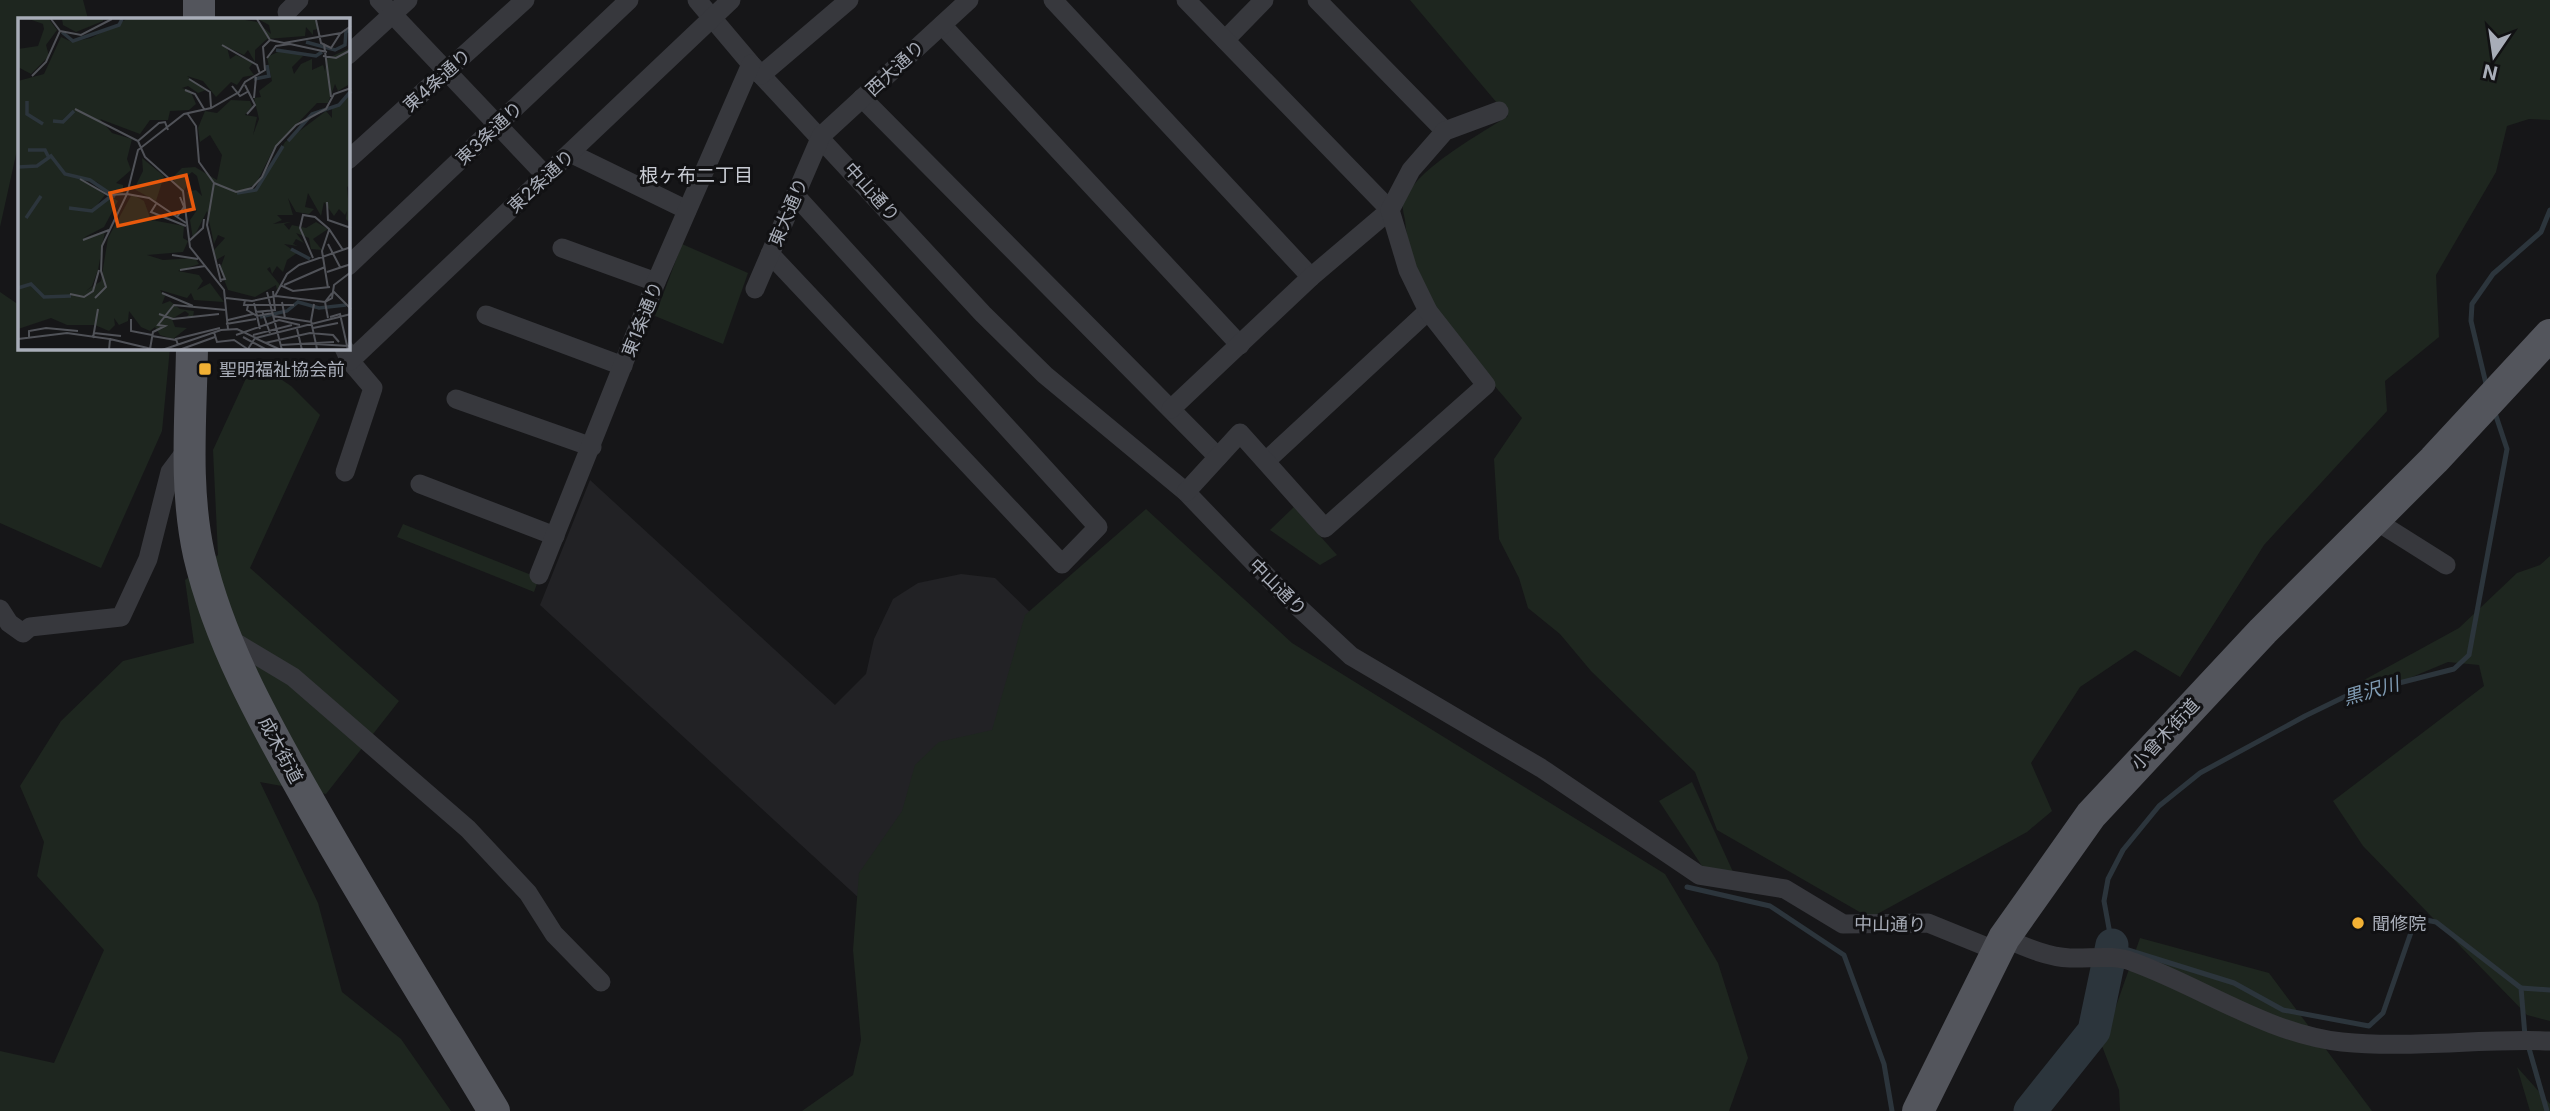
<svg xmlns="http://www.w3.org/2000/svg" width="2550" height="1111" viewBox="0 0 2550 1111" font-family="Inter,'Noto Sans JP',sans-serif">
  <rect width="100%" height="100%" fill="#161618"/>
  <polygon fill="#222225" points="590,480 835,705 866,674 874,639 893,599 918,583 961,574 995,578 1044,626 994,739 861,900 540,605"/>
  <g fill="#1e261f">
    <polygon points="0,0 83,0 88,19 19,19 19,141 0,227"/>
    <path d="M1410,0H2550V120L2529,119L2507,126L2496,172L2436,275L2439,337L2385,381L2387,411L2264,545L2180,677L2135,650L2080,687L2031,763L2052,811L2027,832L1870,918L1717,830L1695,772L1591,671L1560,634L1528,608L1519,578L1499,539L1494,459L1522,418C1475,362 1411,296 1405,220C1404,215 1402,208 1403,204C1413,170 1479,135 1508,116Z"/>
    <polygon points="682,244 748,273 723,344 655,316"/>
    <polygon points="0,292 19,305 19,348 170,348 162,431 101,568 0,523"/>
    <polygon points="254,361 291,386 320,415 250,568 399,701 326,794 260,782 318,903 342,992 401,1039 451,1111 0,1111 0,1051 54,1063 104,950 37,876 44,842 20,786 61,721 123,661 194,643 185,580 218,555 213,450"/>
    <polygon points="1294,507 1337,555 1320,565 1270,530"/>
    <polygon points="1146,509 1292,643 1665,874 1718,963 1748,1058 1729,1111 802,1111 853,1075 861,1040 853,950 859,873 902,811 915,765 939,742 992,730 1025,615"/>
    <polygon points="403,524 539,578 534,592 397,537"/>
    <polygon points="2550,556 2550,1021 2527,1015 2363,846 2333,801 2484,686 2479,665 2448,662 2376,692 2364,680 2459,628 2517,573 2540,565"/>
    <polygon points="1692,782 1734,874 1704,869 1659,801"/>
    <polygon points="2140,938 2269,973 2372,1111 2120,1111 2119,1090 2102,1046"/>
    <polygon points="2517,1067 2550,1104 2550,1111 2530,1111"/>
  </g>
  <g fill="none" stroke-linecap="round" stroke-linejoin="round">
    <g stroke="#2c353c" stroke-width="5">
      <polyline points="2487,388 2471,321 2472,304 2493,274 2541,232 2550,210"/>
      <polyline points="2494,410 2507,449 2469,655 2454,669 2344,697 2305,716 2200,773 2159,806 2123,850 2108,879 2104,901 2112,945 2234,983 2283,1010 2369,1026 2383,1013 2416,918 2436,922 2521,988 2525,1036"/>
      <polyline points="1687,887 1770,906 1844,955 1884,1064 1892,1111"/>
      <polyline points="2521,988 2550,990"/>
      <polyline points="2528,1045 2547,1111"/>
    </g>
    <polyline stroke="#2c353c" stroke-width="33" points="2030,1111 2094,1031 2112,945"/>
    <g stroke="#37383d" stroke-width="19">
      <polyline points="379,0 546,176"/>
      <polyline points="697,0 751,64 983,314 1045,375 1186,492 1281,591 1351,656 1541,768 1699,875 1785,889 1843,924 1928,923 1997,951"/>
      <polyline points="1053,0 1311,277"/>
      <polyline points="1317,0 1445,131"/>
      <polyline points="287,12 299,0"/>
      <polyline points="942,25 1240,345"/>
      <polyline points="1225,40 1264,0"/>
      <polyline points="348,55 408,0"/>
      <polyline points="761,75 849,0"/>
      <polyline points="862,98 1218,457"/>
      <polyline points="570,153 687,210"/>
      <polyline points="348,160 525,0"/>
      <polyline points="562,248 656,282"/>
      <polyline points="770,254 1062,564 1098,527 795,195"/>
      <polyline points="348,266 629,0"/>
      <polyline points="755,289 821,136 969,0"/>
      <polyline points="486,315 623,366"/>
      <polyline points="344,348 350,361 373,388 345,472"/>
      <polyline points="350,361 731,0"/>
      <polyline points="456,399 592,447"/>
      <polyline points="1171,409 1311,277 1390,210 1186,0"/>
      <polyline points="1266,461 1428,311"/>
      <polyline points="420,484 555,536"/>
      <polyline points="1186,492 1240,433 1325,528 1486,385 1428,311 1408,270 1390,210 1411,170 1445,131 1499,111"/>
      <polyline points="2373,519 2446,565"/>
      <polyline points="539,575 656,282 751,64"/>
      <polyline points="0,609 9,623 23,633 30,627 121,617 148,559 170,472 188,448"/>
      <polyline points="228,638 293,677 468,829 528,893 554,934 601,982"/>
      <path d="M2004,938C2025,947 2047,957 2070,958C2091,959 2113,954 2133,962C2202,987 2268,1034 2342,1042C2409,1049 2482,1038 2550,1041"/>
    </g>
    <g stroke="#53555c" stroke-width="32">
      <polyline points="199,19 199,0"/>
      <path d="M192,348C191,417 184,487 199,555C219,641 263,720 306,796C366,903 431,1006 494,1111"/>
      <polyline points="1918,1111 2004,938 2091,815 2263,631 2434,460 2550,335"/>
    </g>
  </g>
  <g fill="#f2b134" stroke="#111113" stroke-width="2.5">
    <rect x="198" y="362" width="14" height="14" rx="3.5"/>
    <circle cx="2358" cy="923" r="7"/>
  </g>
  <g text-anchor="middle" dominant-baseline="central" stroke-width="6" stroke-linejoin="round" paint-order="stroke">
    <g font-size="18" fill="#a8adb8" stroke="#111113">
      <text transform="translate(895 68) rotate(-43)">西大通り</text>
      <text transform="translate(437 80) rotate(-42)">東4条通り</text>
      <text transform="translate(489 133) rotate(-43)">東3条通り</text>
      <text transform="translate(541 181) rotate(-43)">東2条通り</text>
      <text transform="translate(872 192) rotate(48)">中山通り</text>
      <text transform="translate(788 212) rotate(-67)">東大通り</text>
      <text transform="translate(642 319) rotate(-68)">東1条通り</text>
      <text transform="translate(1278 587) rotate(45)">中山通り</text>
      <text transform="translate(2165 734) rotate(-47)">小曾木街道</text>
      <text transform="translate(281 750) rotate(62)">成木街道</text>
      <text transform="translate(1890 924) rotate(1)">中山通り</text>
    </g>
    <g font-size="18" fill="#a8adb8" stroke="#111113" text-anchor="start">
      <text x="219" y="369">聖明福祉協会前</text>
      <text x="2372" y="923">聞修院</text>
    </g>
    <g font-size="19" fill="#c9ccd4" stroke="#111113">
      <text x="696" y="175">根ヶ布二丁目</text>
    </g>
    <g font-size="19" font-style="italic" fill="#7f9bb3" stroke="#111113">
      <text transform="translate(2371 691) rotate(-16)">黒沢川</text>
    </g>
  </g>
  <g transform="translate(18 18)">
    <rect width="332" height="332" fill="#161618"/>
    <path d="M11,1H31L39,12L28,27L31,38L13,56L0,49V31L20,28L26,11L25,6ZM44,1H85V3L58,14L45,7ZM109,1H221L239,4L253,16L251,7L240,1H298L301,11L295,12V17L288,9L287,18L249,21L237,32V44L230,32L226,37L209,29L212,41L218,37L235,45L231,50L236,57L225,59L219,67L213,64L198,79L185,63L169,58L188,72L180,75L170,68L164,70L172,72L178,86L171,92L152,93L150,102H132L122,116L82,101L94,115L114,121L109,141L113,152L98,165L105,167V177L94,172L93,176L79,164L58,157L87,177L75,192L92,178L100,183L86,209L65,220L87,213L80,252L74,268L68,273L83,263L90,220L114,176L126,183L133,202L166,208L165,220L170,223L165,234L129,237L145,242L177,240L181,246L160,253L181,257L185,263L179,272L192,265L206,284L176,282L173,275L169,280L142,272L147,278L144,286L152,283L162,291L176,293L175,299L168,300L171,296L167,293L154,301L157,309L169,310L155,321L142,317L137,309L132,313L123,309L111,293L110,303L101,307L96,300L97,307L91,313L77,307H49L33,300L0,311V63L26,56L43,19L54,24L73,20ZM332,30L330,67L320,73L317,66L310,85H299L256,130L238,166L220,175L238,172L267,124L308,93L314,100V89L324,86L332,73V172L329,168L332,205L328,201L329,193L327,197L321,191L316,198L306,184L303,198L290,175L287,189L296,191L291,196L278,194L270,180L275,197H259L264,202L255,206L273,204L266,206L271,212L274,207L288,210L298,204L310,211L295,221L304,232L293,231L291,220L278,215L286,225L278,221L275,226L280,228L266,226L279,235L269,242L265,254L259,248L254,256L252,249L249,251L262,267L259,272L258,267L237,279L210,272L202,251L207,237L198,242L196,232L207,220L200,217L196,226L189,193L175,221L172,202L179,192H174L169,174L178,172L184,178L179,158L174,154L167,160L170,167L164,175L154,160L164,150L177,149L199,162L204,137L192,117L182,124L180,110L187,93L199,95L213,82L232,83L234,88L227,97L239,99L235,117L241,101L236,80L243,79L241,73L254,63L249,39L262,33L279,34L285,38L274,49L276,56L283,46L294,41V52L305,47L307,53L308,41ZM124,140L146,158L138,183L116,171L125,153Z" fill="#1e261f"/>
    <path fill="none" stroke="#2c353c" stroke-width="3.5" d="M44,14L55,23L101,7L104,1M288,24L317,32L327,27L328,13H333M258,32L298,38L304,34M236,61L251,58L249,47M9,83V96L25,106M35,103L45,104L56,93M270,123L294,96L321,87L333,73M10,132H27L30,138M0,149L19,148L33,138L47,156L72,162L97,179M219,175L238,172L265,128M51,190L74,193L92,179M8,200L23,178M273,231L292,241M0,270L13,266L26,279L53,278M242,299L269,293L280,284L301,290L328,287"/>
    <path fill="none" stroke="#505258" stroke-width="2" d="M239,1L252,22M298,2L303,25L313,30L322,16M42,13L63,17L94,1M252,22L266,25L323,15L333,8M306,26L313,79M204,27L239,47L242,56M305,38L318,40L333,32M249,40L258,28L272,26L309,34M14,58L28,44L42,13L33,1M171,61L192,74L193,89M227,67L237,87L229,96M214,68L222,78L231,73M167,72L177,76L186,91M236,80L238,59M57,91L120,123L127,139L165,173L172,229L206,272L210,311M169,95L178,108L181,144L196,165L189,207L203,264M120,123L141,105L147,104L150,112M62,161L90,177L109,176M196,165L218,174L234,170L244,159L258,128L278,107L308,91L316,76L333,70M109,176L131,180L168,205M309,184L310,202L333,210M138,186L133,194L168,208M159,199L166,189L162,179M65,222L91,212M171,223L185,210L186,201M310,226L322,249M154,237L180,241M295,240L282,210L285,197L297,199L311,211L325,232M201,246L207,261L202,262M162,252L187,248M309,254L333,246M262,267L275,273L312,269M266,267L307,249M310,270L304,233L311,212M315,273L333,291M249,274L264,332M144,275L175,288M52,276L66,279L75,273L81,252M257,278L269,256L281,247L333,229M77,280L88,269L83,253L84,228L109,176L120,132L166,96L193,90L221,74L227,64L247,52L245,29L252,22M208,280L234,283L258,278L307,284L314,280L316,267L333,254M227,282L226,287H276M236,285L242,311M296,286L293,303L299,331M230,287L229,292L239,298L255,295M244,293L252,315M237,294L257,292L255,273M141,296L155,301L201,296M255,298L267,300L264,284M312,299L322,296L330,332M268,300L294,304M310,300L307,284L314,275M113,301V313L134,317M210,302L235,296M208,306L238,301M295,310L320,305M279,311L284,332M196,314L199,324L216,322L231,332M76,315L103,318M218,317L261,302L282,307M235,317L274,307M134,318L158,322M11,319V313L28,310L60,313M225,319L249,332M75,320L80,291M0,321L49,315L92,321L91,332M92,321L138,332M247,325L292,315L315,317L321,324M297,326L331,328M160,327L158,321L202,310M263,327L316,324M132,331L135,314L147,308L140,307L156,287L208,292M230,331L237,320L263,332M144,332L203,312L219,311L238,320L333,296M161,332L197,319M278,332H311"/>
    <path fill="#e8590c" fill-opacity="0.15" stroke="#e8590c" stroke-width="3.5" d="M168,157L176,191L100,208L92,175Z"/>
    <rect width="332" height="332" fill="none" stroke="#a8adb8" stroke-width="3.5"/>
  </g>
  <g transform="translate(2494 56) rotate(193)" stroke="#111113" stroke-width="5" paint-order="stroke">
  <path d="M0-5L12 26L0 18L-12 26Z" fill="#a8adb8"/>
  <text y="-10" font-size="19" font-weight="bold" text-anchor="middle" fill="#a8adb8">N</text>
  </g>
</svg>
